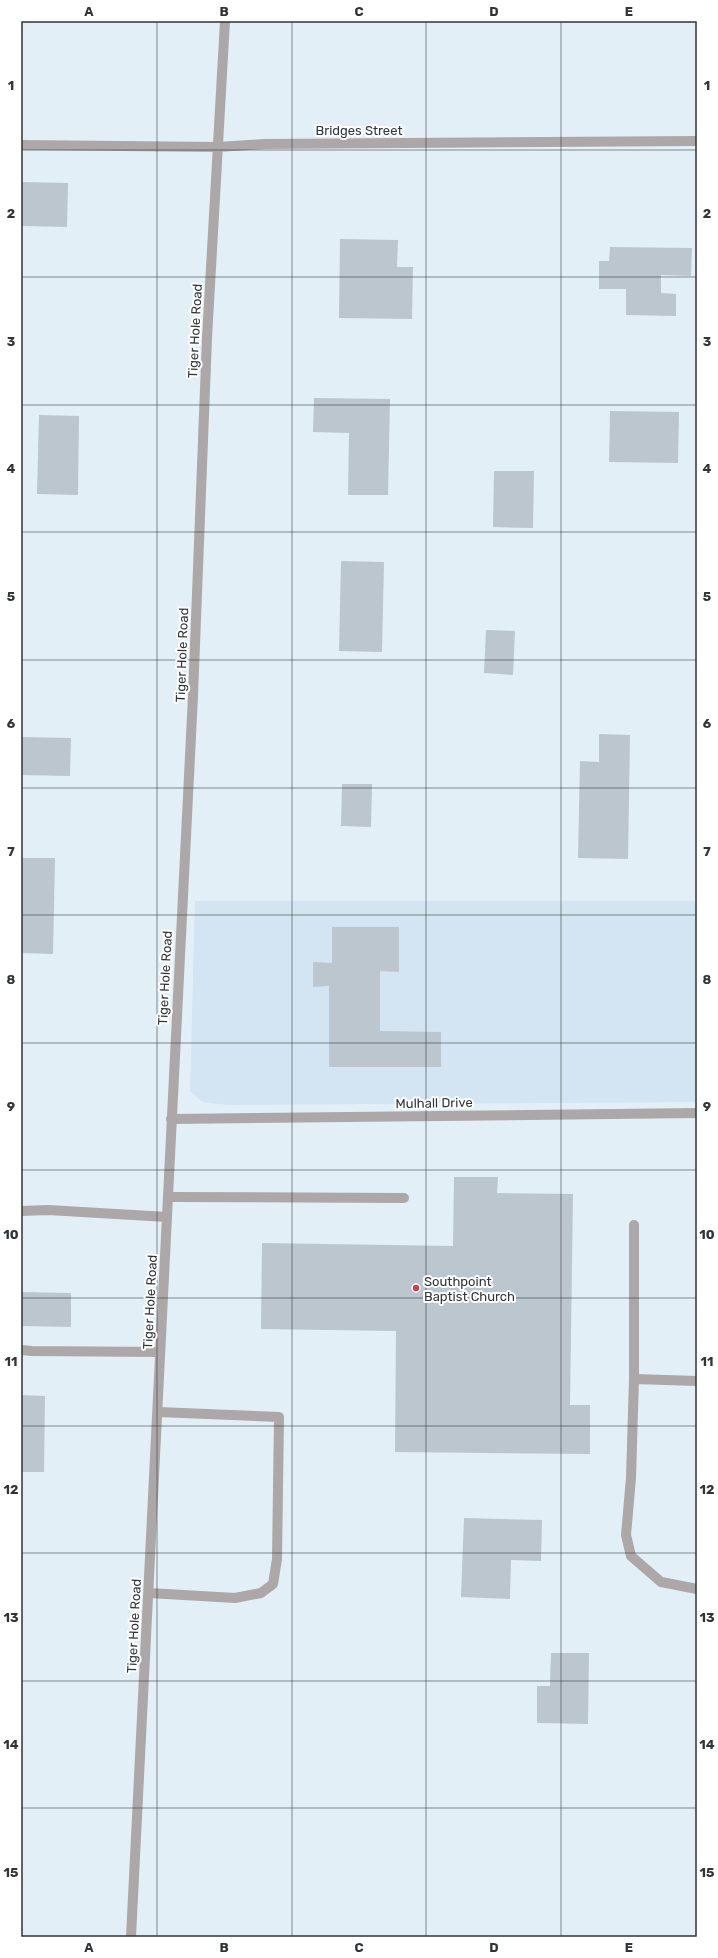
<svg xmlns="http://www.w3.org/2000/svg" width="718" height="1958" viewBox="0 0 718 1958" font-family="Rubik,sans-serif">
  <rect width="100%" height="100%" fill="#e3eff7"/>
  <polygon fill="#d3e5f2" points="195,901 697,901 697,1102 228,1105 202,1102 190,1091"/>
  <g fill="#bbc6ce">
    <polygon points="21,182 68,183 67,227 21,226"/>
    <polygon points="340,239 398,240 397,267 413,267 412,319 339,318"/>
    <polygon points="610,247 692,248 691,276 661,275 661,293 676,294 676,316 626,315 626,289 599,289 599,261 609,261"/>
    <polygon points="314,398 390,399 388,495 348,495 349,433 313,432"/>
    <polygon points="610,411 679,412 678,463 609,462"/>
    <polygon points="39,415 79,416 78,495 37,494"/>
    <polygon points="494,471 534,471 533,528 493,527"/>
    <polygon points="341,561 384,562 382,652 339,651"/>
    <polygon points="486,630 515,631 513,675 484,673"/>
    <polygon points="599,734 630,735 628,859 578,858 580,761 599,762"/>
    <polygon points="21,737 71,738 70,776 21,775"/>
    <polygon points="342,784 372,784 371,827 341,826"/>
    <polygon points="21,858 55,858 53,954 21,953"/>
    <polygon points="332,927 399,927 399,972 380,971 380,1031 441,1032 441,1067 329,1067 329,986 313,987 313,962 332,963"/>
    <polygon points="454,1177 498,1177 497,1193 573,1194 570,1405 590,1405 590,1454 395,1452 396,1331 261,1329 262,1243 453,1246"/>
    <polygon points="21,1292 71,1293 71,1327 21,1326"/>
    <polygon points="21,1395 45,1396 44,1472 21,1472"/>
    <polygon points="464,1518 542,1520 541,1561 511,1560 510,1599 461,1597"/>
    <polygon points="551,1653 589,1653 588,1724 537,1723 537,1686 550,1686"/>
  </g>
  <g fill="none" stroke-linecap="round" stroke-linejoin="round">
    <g stroke="#ada7a7" stroke-width="10">
      <polyline points="21,145 218,147 265,144 697,141"/>
      <polyline points="171,1119 697,1113"/>
      <polyline points="168,1197 404,1198"/>
      <polyline points="21,1211 48,1210 167,1217"/>
      <polyline points="21,1350 32,1351 160,1352"/>
      <polyline points="634,1379 634,1225"/>
      <polyline points="697,1381 634,1379 631,1478 626,1535 631,1556 661,1582 697,1589"/>
      <polyline points="149,1593 235,1598 261,1593 273,1584 277,1559 279,1417 158,1412"/>
      <polyline points="131,1937 193,696 207,338 225,21"/>
    </g>
  </g>
  <path fill="none" stroke="#313538" stroke-width="1" stroke-opacity="0.55" d="M157,21V1937M292,21V1937M426,21V1937M561,21V1937M21,150H697M21,277H697M21,405H697M21,532H697M21,660H697M21,788H697M21,915H697M21,1043H697M21,1170H697M21,1298H697M21,1426H697M21,1553H697M21,1681H697M21,1808H697"/>
  <circle fill="#cf3e53" stroke="#fff" stroke-width="1.5" cx="416" cy="1288" r="4"/>
  <g text-anchor="middle" dominant-baseline="central" stroke-width="4" stroke-linejoin="round" paint-order="stroke">
    <g font-size="13" fill="#313538" stroke="#fff">
      <text x="359" y="130">Bridges Street</text>
      <text transform="translate(195 331) rotate(-87)">Tiger Hole Road</text>
      <text transform="translate(182 655) rotate(-88)">Tiger Hole Road</text>
      <text transform="translate(165 978) rotate(-87)">Tiger Hole Road</text>
      <text transform="translate(434 1103) rotate(-1)">Mulhall Drive</text>
      <text transform="translate(150 1302) rotate(-87)">Tiger Hole Road</text>
      <text transform="translate(134 1626) rotate(-87)">Tiger Hole Road</text>
    </g>
    <g font-size="13" fill="#313538" stroke="#fff" text-anchor="start">
      <text x="424" y="1281">Southpoint<tspan x="424" dy="15">Baptist Church</tspan></text>
    </g>
  </g>
  <rect width="718" height="1958" fill="none" stroke="#ffffff" stroke-width="44"/>
  <rect x="22" y="22" width="674" height="1914" fill="none" stroke="#313538" stroke-width="1.5"/>
  <g font-size="13" text-anchor="middle" font-weight="bold" fill="#313538">
    <text x="89" y="16">A</text>
    <text x="224" y="16">B</text>
    <text x="359" y="16">C</text>
    <text x="494" y="16">D</text>
    <text x="629" y="16">E</text>
    <text x="11" y="90">1</text>
    <text x="707" y="90">1</text>
    <text x="11" y="218">2</text>
    <text x="707" y="218">2</text>
    <text x="11" y="346">3</text>
    <text x="707" y="346">3</text>
    <text x="11" y="473">4</text>
    <text x="707" y="473">4</text>
    <text x="11" y="601">5</text>
    <text x="707" y="601">5</text>
    <text x="11" y="728">6</text>
    <text x="707" y="728">6</text>
    <text x="11" y="856">7</text>
    <text x="707" y="856">7</text>
    <text x="11" y="984">8</text>
    <text x="707" y="984">8</text>
    <text x="11" y="1111">9</text>
    <text x="707" y="1111">9</text>
    <text x="11" y="1239">10</text>
    <text x="707" y="1239">10</text>
    <text x="11" y="1366">11</text>
    <text x="707" y="1366">11</text>
    <text x="11" y="1494">12</text>
    <text x="707" y="1494">12</text>
    <text x="11" y="1622">13</text>
    <text x="707" y="1622">13</text>
    <text x="11" y="1749">14</text>
    <text x="707" y="1749">14</text>
    <text x="11" y="1877">15</text>
    <text x="707" y="1877">15</text>
    <text x="89" y="1952">A</text>
    <text x="224" y="1952">B</text>
    <text x="359" y="1952">C</text>
    <text x="494" y="1952">D</text>
    <text x="629" y="1952">E</text>
  </g>
</svg>
